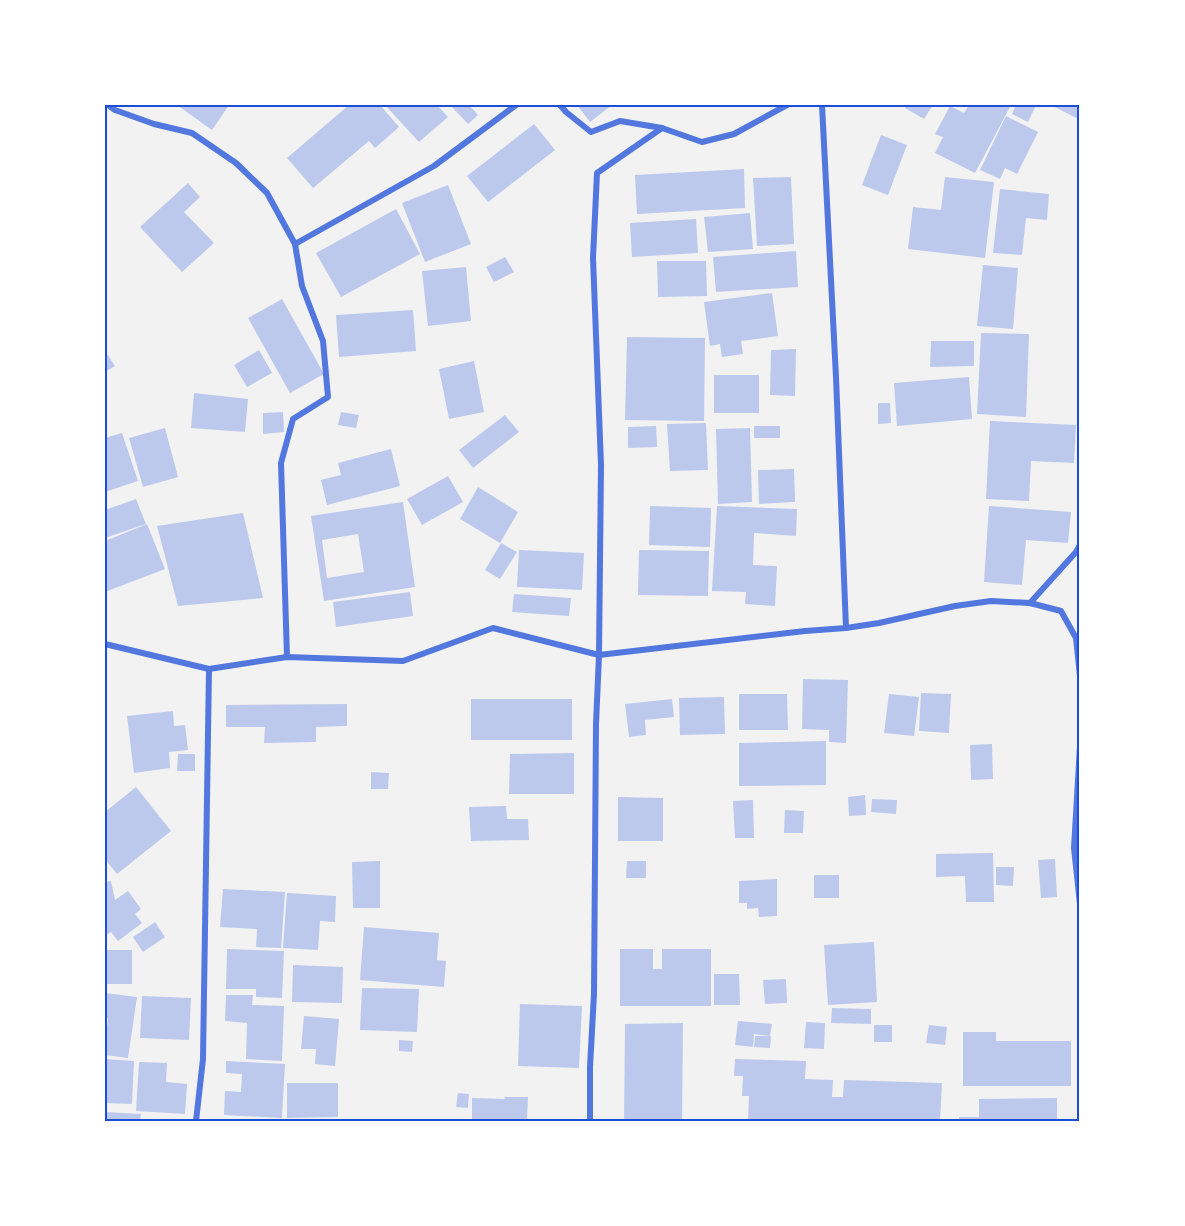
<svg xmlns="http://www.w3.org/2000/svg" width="1185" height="1226" viewBox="0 0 1185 1226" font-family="'Playfair Display',serif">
  <rect width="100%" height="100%" fill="#f2f2f2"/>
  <g fill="#bdc9ec" fill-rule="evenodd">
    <polygon points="177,105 229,105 212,130"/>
    <polygon points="349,105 380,105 399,127 375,148 369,141 313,188 287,158"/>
    <polygon points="385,105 437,105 448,117 419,142"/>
    <polygon points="450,105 469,105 478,115 468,124"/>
    <polygon points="577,105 612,105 590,122"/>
    <polygon points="907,105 933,105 924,119 905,108"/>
    <polygon points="969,105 1011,105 975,173 935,153 943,137 935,134 950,106 964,113"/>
    <polygon points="1016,105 1030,105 1035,107 1028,122 1012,114"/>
    <polygon points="1051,105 1080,105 1080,120"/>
    <polygon points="1006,116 1038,132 1017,174 1005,168 1000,179 980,170"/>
    <polygon points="534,124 555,150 488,202 467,176"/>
    <polygon points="881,135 907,145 888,195 862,185"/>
    <polygon points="744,169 745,208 637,214 635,175"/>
    <polygon points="791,177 794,244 757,246 753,178"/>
    <polygon points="945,177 994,182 985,258 908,249 913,207 941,210"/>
    <polygon points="188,183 200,197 184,212 214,243 182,272 140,227"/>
    <polygon points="448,185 471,244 425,262 402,203"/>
    <polygon points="1000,189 1049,194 1047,220 1026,218 1022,255 993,253"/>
    <polygon points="396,209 420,254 341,297 316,253"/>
    <polygon points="750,213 753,249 708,252 704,217"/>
    <polygon points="696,219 698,253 632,257 630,223"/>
    <polygon points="796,251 798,287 716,292 713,257"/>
    <polygon points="505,257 514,272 494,282 486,267"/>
    <polygon points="657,261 706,261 707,296 658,297"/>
    <polygon points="983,265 1018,268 1013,329 977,326"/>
    <polygon points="466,267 471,321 428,326 422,271"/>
    <polygon points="772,293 778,336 741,341 743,354 722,357 720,344 710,346 704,302"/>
    <polygon points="282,299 324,374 290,393 248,318"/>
    <polygon points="413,310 416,351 339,357 336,315"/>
    <polygon points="981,333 1029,334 1026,417 977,414"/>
    <polygon points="627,337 705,338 704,421 625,420"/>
    <polygon points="931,341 974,341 974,366 930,367"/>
    <polygon points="796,349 795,396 770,395 771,350"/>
    <polygon points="259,350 272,373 247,387 234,365"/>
    <polygon points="105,351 115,366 105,372"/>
    <polygon points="474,361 484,412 449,419 439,369"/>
    <rect x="714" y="375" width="45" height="38"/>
    <polygon points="969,377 972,419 897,426 894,383"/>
    <polygon points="194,393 248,399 245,432 191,428"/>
    <polygon points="878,403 890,403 891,423 878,424"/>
    <polygon points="283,412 284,432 263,434 263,413"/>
    <polygon points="341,412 359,415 356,428 338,425"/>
    <polygon points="505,415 519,432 473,468 459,450"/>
    <polygon points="990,421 1076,425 1074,463 1031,461 1029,501 986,499"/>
    <polygon points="706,423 708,470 670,471 667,424"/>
    <polygon points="656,426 657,447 628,448 628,427"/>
    <rect x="754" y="426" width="26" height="12"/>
    <polygon points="165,428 178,477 143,487 129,438"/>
    <polygon points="750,428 752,502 718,504 716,429"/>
    <polygon points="122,433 138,481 105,492 105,438"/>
    <polygon points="391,449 400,486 327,505 321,480 341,475 338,463"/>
    <polygon points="794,469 795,502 759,504 758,470"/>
    <polygon points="448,476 463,502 422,525 407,499"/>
    <polygon points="478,487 518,512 500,543 460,519"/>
    <polygon points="136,499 146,524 105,538 105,510"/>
    <path d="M403,502L415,587L324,601L311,516ZM358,534L364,572L327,578L322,540Z"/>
    <polygon points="650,506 711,508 710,547 649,545"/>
    <polygon points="717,506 797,509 796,536 754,533 753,565 777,566 775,606 745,604 746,592 712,591"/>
    <polygon points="989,506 1071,512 1068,543 1026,540 1022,585 984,582"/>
    <polygon points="243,513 263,598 178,606 157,526"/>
    <polygon points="147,524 165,569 105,592 105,541"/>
    <polygon points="501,543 517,552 500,579 485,570"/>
    <polygon points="519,550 584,553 582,590 517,587"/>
    <polygon points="639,550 709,551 708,596 638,595"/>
    <polygon points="410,592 413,616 336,627 333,602"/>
    <polygon points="514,594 571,598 569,616 512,612"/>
    <polygon points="803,679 848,680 846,743 829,742 829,730 802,729"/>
    <polygon points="921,693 951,694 949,733 919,731"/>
    <polygon points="739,694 787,694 788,730 739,730"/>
    <polygon points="889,694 919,697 914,736 884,733"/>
    <polygon points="724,697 725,734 680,735 679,698"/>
    <rect x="471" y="699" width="101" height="41"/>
    <polygon points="672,699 674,717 645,720 646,735 629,737 625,704"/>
    <polygon points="347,704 347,726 316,727 316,742 264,743 265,727 226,727 226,705"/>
    <polygon points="173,711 174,726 185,725 188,750 169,752 170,768 134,773 127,716"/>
    <polygon points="826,741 826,785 739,786 739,743"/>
    <polygon points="992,744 993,779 971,780 970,745"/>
    <polygon points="574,753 574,794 509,794 510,754"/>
    <polygon points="178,754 195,754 195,771 177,771"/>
    <polygon points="371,772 389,773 388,789 371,789"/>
    <polygon points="136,787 171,831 117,874 105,859 105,812"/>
    <polygon points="865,795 866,815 849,816 848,797"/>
    <polygon points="618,797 663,798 663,841 618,841"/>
    <polygon points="872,799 897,800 896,814 871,812"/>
    <polygon points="753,800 754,838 735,838 733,801"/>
    <polygon points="506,806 507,819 528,819 529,840 471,841 469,807"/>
    <polygon points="785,810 804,811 803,833 784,833"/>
    <polygon points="993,853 994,902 966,902 965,876 936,877 936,854"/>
    <polygon points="1055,859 1057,897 1041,898 1038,860"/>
    <polygon points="380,861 380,908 353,908 352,862"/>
    <polygon points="627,861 646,861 646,878 626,878"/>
    <polygon points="996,867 1014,867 1013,886 996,885"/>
    <rect x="814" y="875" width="25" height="23"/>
    <polygon points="777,879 777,916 759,917 758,908 747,909 747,903 739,903 739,881"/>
    <polygon points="111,881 115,900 128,891 141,909 135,914 142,923 118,941 111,932 105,936 105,882"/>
    <polygon points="223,889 285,892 281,948 256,947 257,929 220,927"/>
    <polygon points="287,893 336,896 335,922 320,921 318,950 283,948"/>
    <polygon points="155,922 165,937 143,952 133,937"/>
    <polygon points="364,927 439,933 437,960 446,961 444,987 360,980"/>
    <polygon points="874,942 877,1002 828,1005 824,945"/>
    <polygon points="227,949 284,951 282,998 256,997 256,989 226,989"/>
    <polygon points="620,949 653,949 653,969 662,969 662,949 711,949 711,1006 620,1006"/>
    <rect x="105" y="950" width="27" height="34"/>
    <polygon points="293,965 343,967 342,1003 292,1002"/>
    <polygon points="714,974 739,974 740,1005 714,1005"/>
    <polygon points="786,979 787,1003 765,1004 763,980"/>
    <polygon points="362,988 419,989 417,1032 360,1030"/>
    <polygon points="105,993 137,997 128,1058 105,1055 105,1027 107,1027 108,1018 105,1018"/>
    <polygon points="226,995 253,995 252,1005 284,1006 282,1061 246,1059 247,1023 225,1021"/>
    <polygon points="142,996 191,998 189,1040 140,1038"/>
    <polygon points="520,1004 582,1006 579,1068 518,1066"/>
    <polygon points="832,1008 871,1009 871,1024 831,1023"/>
    <polygon points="304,1016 339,1019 335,1066 315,1064 316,1049 301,1049"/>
    <polygon points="738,1021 772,1024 770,1036 754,1034 753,1047 735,1045"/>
    <polygon points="806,1022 825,1023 824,1049 804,1048"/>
    <polygon points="683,1023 682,1121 624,1121 625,1024"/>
    <rect x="874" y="1025" width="18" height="17"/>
    <polygon points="929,1025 947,1027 945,1045 926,1043"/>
    <polygon points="963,1032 996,1032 996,1041 1071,1041 1071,1086 963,1086"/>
    <polygon points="755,1036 771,1036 770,1048 754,1047"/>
    <polygon points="399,1040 413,1041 412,1052 399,1051"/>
    <polygon points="105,1059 134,1061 132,1104 105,1103"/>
    <polygon points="735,1059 806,1061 805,1079 833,1080 832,1097 843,1097 844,1080 942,1083 940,1121 748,1121 749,1096 742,1096 743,1076 734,1076"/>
    <polygon points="226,1061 285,1064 282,1118 224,1115 225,1091 241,1092 242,1074 226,1073"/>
    <polygon points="139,1062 167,1063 166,1082 187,1084 185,1114 136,1111"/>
    <polygon points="287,1083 338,1083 338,1117 287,1118"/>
    <polygon points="458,1093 469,1094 468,1108 456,1107"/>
    <polygon points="504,1097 528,1097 527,1121 472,1121 472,1098 505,1099"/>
    <polygon points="1057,1098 1057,1121 959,1121 959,1117 979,1117 979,1099"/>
    <polygon points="105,1112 141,1114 140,1121 105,1121"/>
  </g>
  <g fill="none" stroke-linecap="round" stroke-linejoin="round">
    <g stroke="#5277de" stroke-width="6">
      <polyline points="108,105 115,110 154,124 192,133 236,163 267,193 295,244 302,286 323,341 328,397 293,419 281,463 287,657"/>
      <polyline points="560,105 566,112 591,132 620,121 662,128"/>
      <polyline points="822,105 836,377 846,628"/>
      <polyline points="295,244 434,166 516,105"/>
      <polyline points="1030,603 1076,552 1080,545"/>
      <polyline points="105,644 209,669 287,657 403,661 493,628 599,655 805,631 846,628 879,623 955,606 991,601 1030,603 1061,611 1076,638 1080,676"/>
      <polyline points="1080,746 1074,848 1080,904"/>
      <polyline points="196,1121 203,1059 209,669"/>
      <polyline points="590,1121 590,1067 594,994 596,724 599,655 601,465 593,258 597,173 662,128 702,142 734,134 787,105"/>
    </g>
  </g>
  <rect width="1185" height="1226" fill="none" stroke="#ffffff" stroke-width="213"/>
  <rect x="106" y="106" width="972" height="1014" fill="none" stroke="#1d4ed8" stroke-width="2"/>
</svg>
